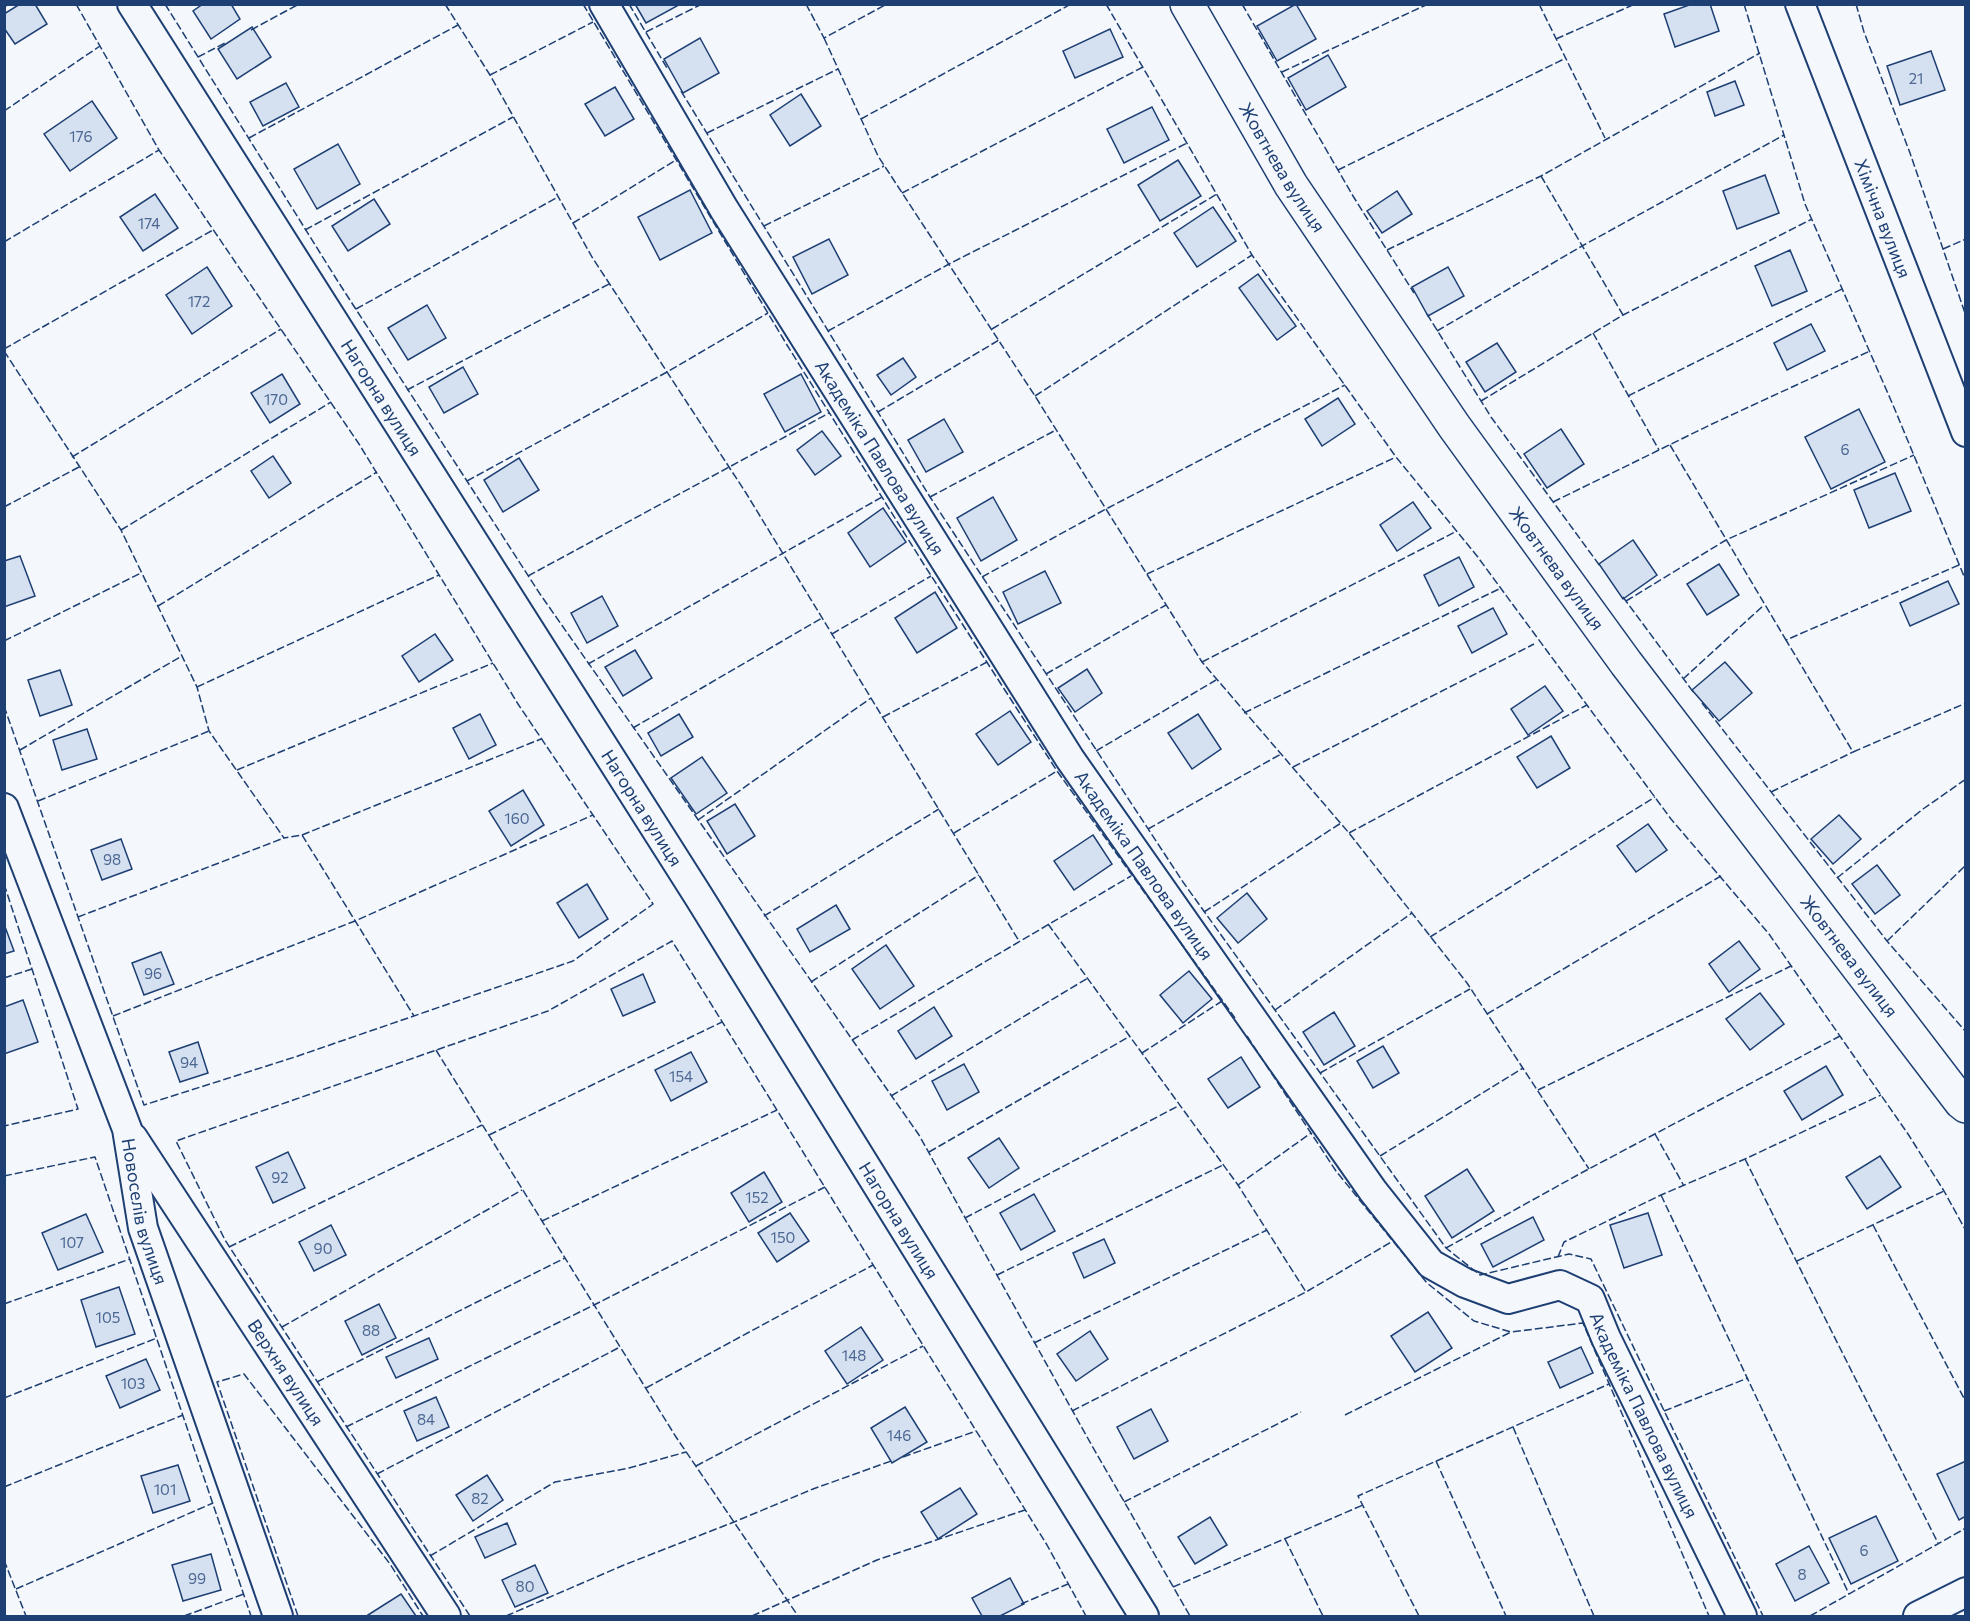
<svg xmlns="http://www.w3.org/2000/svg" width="1970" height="1621" viewBox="0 0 1970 1621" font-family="Commissioner,sans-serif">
  <rect width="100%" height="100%" fill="#f4f7fb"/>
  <g fill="#d5e0f0" stroke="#1d3f73" stroke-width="1.5">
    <polygon points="20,4 35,4 47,24 15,44 4,28 4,14"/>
    <polygon points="203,4 231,4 240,19 211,39 193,11"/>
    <polygon points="635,4 676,4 677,6 646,23"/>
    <polygon points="1296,4 1316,39 1277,61 1257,26"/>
    <polygon points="1692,4 1710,4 1719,31 1675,47 1664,14"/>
    <polygon points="252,27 271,57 237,79 218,49"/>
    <polygon points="1110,29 1123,57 1075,78 1063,51"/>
    <polygon points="700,38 719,73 683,93 664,59"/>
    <polygon points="1931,51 1945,90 1900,105 1887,66"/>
    <polygon points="1328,55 1346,87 1306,110 1288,78"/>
    <polygon points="1735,81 1744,105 1715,116 1707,92"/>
    <polygon points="286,83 299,107 263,126 250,102"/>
    <polygon points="615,87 634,119 605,136 585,104"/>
    <polygon points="801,94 821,126 790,146 770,115"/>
    <polygon points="92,101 117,138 70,171 44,134"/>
    <polygon points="1152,107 1169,140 1124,163 1107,129"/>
    <polygon points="338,144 360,184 317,209 294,169"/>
    <polygon points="1178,160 1201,196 1160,221 1138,185"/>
    <polygon points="1765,175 1779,213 1737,229 1723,191"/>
    <polygon points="690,190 712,233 660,260 638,217"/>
    <polygon points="1397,191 1412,214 1382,233 1367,211"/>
    <polygon points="155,194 178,228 143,251 120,217"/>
    <polygon points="374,199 390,224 348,251 332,226"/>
    <polygon points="1213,207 1236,241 1197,267 1174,233"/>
    <polygon points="829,239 848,275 812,294 793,257"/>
    <polygon points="1790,250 1807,291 1772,306 1755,266"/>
    <polygon points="207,267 232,306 192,334 166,295"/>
    <polygon points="1448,267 1464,296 1428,316 1412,287"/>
    <polygon points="1258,274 1296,326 1277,340 1239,288"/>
    <polygon points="427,305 446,338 408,360 388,328"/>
    <polygon points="1811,324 1825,351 1787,370 1774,343"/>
    <polygon points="1497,343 1516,372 1485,392 1466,362"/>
    <polygon points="903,358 916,377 891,395 877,375"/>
    <polygon points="463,367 478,394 444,413 429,387"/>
    <polygon points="282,374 300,404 270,423 251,393"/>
    <polygon points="801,374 821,412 785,432 764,394"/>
    <polygon points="1338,398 1355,424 1322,446 1305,419"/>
    <polygon points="1859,409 1885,462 1831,489 1805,437"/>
    <polygon points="944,419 963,452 926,472 908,440"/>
    <polygon points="1561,429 1584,464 1547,488 1524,454"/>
    <polygon points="822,431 841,456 815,475 797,450"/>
    <polygon points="273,456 291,483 269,498 251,471"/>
    <polygon points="519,458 539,490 503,512 484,480"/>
    <polygon points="1895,473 1911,511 1869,528 1854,490"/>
    <polygon points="993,497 1017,540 981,561 957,518"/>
    <polygon points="1413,502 1431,528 1397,551 1380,525"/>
    <polygon points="883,508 906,542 870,567 848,533"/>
    <polygon points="1633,540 1657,575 1623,599 1599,564"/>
    <polygon points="20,556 35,596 4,607 4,561"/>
    <polygon points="1459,557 1474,587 1439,606 1424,575"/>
    <polygon points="1719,564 1739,595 1707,615 1687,584"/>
    <polygon points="1045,571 1061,603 1018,624 1003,592"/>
    <polygon points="1948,581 1959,604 1910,626 1900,603"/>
    <polygon points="935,592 957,628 917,653 895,618"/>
    <polygon points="602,596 618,626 587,643 571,613"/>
    <polygon points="1493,608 1507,634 1472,653 1458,626"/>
    <polygon points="435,634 453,660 419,682 402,656"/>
    <polygon points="635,650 652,678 623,696 605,667"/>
    <polygon points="1725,662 1752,693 1719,721 1692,690"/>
    <polygon points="1087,669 1102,693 1075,712 1058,688"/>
    <polygon points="60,670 72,705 40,716 28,680"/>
    <polygon points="1545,686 1563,711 1528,735 1511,709"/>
    <polygon points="1010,711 1031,742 998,765 976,734"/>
    <polygon points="480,714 496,745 469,759 453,728"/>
    <polygon points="679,714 693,737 661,756 648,733"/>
    <polygon points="1198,714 1221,749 1192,769 1168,733"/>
    <polygon points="87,729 97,759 62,770 53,740"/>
    <polygon points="1551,736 1570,768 1537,788 1517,757"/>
    <polygon points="702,757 727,793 696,814 671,778"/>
    <polygon points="523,790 544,825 511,846 489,811"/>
    <polygon points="735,804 755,836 727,854 707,821"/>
    <polygon points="1839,815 1861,839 1833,864 1811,839"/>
    <polygon points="1648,824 1667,850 1636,872 1617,846"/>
    <polygon points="1093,835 1112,864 1074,890 1054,861"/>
    <polygon points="121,839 132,869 102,880 91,850"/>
    <polygon points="1877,865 1900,895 1875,914 1852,884"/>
    <polygon points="587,884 608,919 579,938 557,903"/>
    <polygon points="1247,893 1267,919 1238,943 1217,918"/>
    <polygon points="836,905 850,929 810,952 797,929"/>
    <polygon points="4,924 14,951 4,954"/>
    <polygon points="1739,941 1760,969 1729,992 1709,964"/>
    <polygon points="886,945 914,986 880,1009 852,969"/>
    <polygon points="161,952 174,984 144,995 132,963"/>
    <polygon points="1189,971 1212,999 1183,1023 1160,995"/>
    <polygon points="643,974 655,1002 623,1016 611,989"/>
    <polygon points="1760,993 1784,1024 1750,1050 1726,1019"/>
    <polygon points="23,1000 38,1042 4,1054 4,1007"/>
    <polygon points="934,1007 952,1036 916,1059 898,1031"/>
    <polygon points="1334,1012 1355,1046 1324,1065 1303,1032"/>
    <polygon points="198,1042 208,1073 180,1082 169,1052"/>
    <polygon points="1383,1046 1399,1073 1373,1088 1357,1061"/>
    <polygon points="691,1052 707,1082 671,1101 655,1070"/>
    <polygon points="1241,1057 1260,1087 1228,1108 1208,1079"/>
    <polygon points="964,1064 979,1092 947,1110 932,1081"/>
    <polygon points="1826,1066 1843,1095 1802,1120 1784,1091"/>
    <polygon points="999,1138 1019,1168 989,1188 968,1158"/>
    <polygon points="288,1152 305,1188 273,1203 256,1167"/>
    <polygon points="1880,1156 1901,1187 1867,1209 1846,1177"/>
    <polygon points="1467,1169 1494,1211 1452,1238 1425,1196"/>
    <polygon points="764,1172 782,1202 749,1222 731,1193"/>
    <polygon points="1034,1194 1055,1231 1021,1250 1000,1213"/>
    <polygon points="790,1213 809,1241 777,1262 758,1233"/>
    <polygon points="1648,1213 1662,1255 1624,1268 1610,1225"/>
    <polygon points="86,1214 103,1252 58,1270 42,1233"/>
    <polygon points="1533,1217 1544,1240 1493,1267 1481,1244"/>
    <polygon points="331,1225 346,1255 314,1271 299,1242"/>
    <polygon points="1104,1239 1115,1263 1084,1278 1073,1253"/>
    <polygon points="119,1287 135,1334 96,1347 81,1300"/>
    <polygon points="379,1304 396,1338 362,1355 345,1321"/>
    <polygon points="1428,1312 1452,1348 1415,1372 1391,1336"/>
    <polygon points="861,1327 883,1360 847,1384 825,1351"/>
    <polygon points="1090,1331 1108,1359 1076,1381 1057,1354"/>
    <polygon points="429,1338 438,1359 396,1378 386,1357"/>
    <polygon points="1581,1347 1593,1373 1560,1388 1548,1362"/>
    <polygon points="146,1359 160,1390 120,1408 106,1376"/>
    <polygon points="436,1397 449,1427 417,1441 404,1411"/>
    <polygon points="905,1407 927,1442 892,1463 871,1428"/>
    <polygon points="1151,1409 1168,1441 1134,1459 1117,1427"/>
    <polygon points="1966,1461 1966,1516 1959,1520 1937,1474"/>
    <polygon points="178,1465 190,1501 153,1513 141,1476"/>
    <polygon points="487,1475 503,1500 473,1521 456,1495"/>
    <polygon points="960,1488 977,1514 938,1539 921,1512"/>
    <polygon points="1876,1516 1898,1561 1851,1584 1829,1538"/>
    <polygon points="1210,1517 1227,1545 1195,1564 1178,1537"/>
    <polygon points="507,1523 516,1544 485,1558 475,1537"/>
    <polygon points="1809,1546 1829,1583 1795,1601 1776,1564"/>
    <polygon points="211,1554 221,1590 183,1601 172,1565"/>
    <polygon points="535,1565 548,1593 515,1607 502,1580"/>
    <polygon points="1010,1578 1024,1604 1000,1616 982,1616 972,1598"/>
    <polygon points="401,1594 416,1616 369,1616 368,1615"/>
  </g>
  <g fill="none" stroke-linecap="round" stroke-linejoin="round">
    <g stroke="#1d3f73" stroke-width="32">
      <g id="minor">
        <path id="s1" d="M132,4L699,897L1144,1616"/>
        <path id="s2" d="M604,4L724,209L1070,759L1373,1191L1431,1264L1465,1283L1508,1299L1560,1285L1590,1299L1606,1338L1742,1616"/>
        <path id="s3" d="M1800,4L1966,432"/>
        <path id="s4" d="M4,808L127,1129L143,1228L278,1616"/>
        <path id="s5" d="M133,1138L446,1616"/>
        <polyline points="1918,1616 1966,1592"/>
      </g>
    </g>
    <g stroke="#1d3f73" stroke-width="36">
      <g id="secondary">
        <path id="s6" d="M1187,4L1291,185L1454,426L1626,663L1961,1102L1966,1106"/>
      </g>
    </g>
    <use href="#minor" stroke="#f4f7fb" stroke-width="28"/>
    <use href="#secondary" stroke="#f4f7fb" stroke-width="33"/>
    <g stroke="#1d3f73" stroke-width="1.5" stroke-dasharray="8 3" stroke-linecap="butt">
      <polyline points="165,4 337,280 540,594 919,1135 1091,1444 1190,1616"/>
      <polyline points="445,4 490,75 592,257 746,493 1019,941"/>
      <polyline points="583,4 787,345 923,563 1057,771 1235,1018"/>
      <polyline points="629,4 667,68"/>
      <polyline points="806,4 824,38 887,4"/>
      <polyline points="1106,4 1252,255 1396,457 1477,556 1671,819 1769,934 1908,1134 1944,1191 1966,1231"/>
      <polyline points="1242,4 1353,196 1414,293"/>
      <polyline points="1539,4 1605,138"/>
      <polyline points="1744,4 1805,204 1893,405 1966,581"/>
      <polyline points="1856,4 1864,32 1910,153 1966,316"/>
      <polyline points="4,7 9,4"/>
      <polyline points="251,30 299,4"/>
      <polyline points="646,32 702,4"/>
      <polyline points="824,38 878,156 1035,396 1202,662 1349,833 1467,983 1589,1169"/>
      <polyline points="1556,39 1635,4"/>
      <polyline points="198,57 227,42"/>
      <polyline points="1282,72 1428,4"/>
      <polyline points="490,75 593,22"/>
      <polyline points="681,91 930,497 1183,882 1446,1248 1480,1275 1569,1254 1591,1259 1763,1616"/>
      <polyline points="4,111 100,46"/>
      <polyline points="861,119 1071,4"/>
      <polyline points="707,133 838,69"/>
      <polyline points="249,138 458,25"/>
      <polyline points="1338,170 1566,58"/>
      <polyline points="1541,176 1623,315"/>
      <polyline points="902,193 1143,67"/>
      <polyline points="573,223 676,160"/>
      <polyline points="764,226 884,166"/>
      <polyline points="305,230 513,117"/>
      <polyline points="4,242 159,150"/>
      <polyline points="1943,249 1966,239"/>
      <polyline points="1387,250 1541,176 1760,53"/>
      <polyline points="356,309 558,197"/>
      <polyline points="1427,314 1491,417 1600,566"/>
      <polyline points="992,329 1217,194"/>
      <polyline points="828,331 949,264 1187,143"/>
      <polyline points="1437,331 1582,246 1784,135"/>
      <polyline points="1593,333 1659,450"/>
      <polyline points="4,349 213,230"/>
      <polyline points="4,351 121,530 197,687 209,731 284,838 302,835 414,1016"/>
      <polyline points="407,390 609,284"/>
      <polyline points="1035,396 1252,255"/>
      <polyline points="1628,396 1842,289"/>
      <polyline points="1481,401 1623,315 1812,219"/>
      <polyline points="878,412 999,340"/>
      <polyline points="1670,445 1786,640"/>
      <polyline points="72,457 281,329"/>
      <polyline points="467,481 667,372 768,313"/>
      <polyline points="930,497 1056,430"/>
      <polyline points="1553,502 1712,424 1870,351"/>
      <polyline points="4,507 79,467"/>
      <polyline points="121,530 331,402"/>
      <polyline points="1959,565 1786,640 1853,752 1966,703"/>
      <polyline points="1147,574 1396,457"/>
      <polyline points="528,576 829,413"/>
      <polyline points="982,577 1106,509 1345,385"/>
      <polyline points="1623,597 1694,693"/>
      <polyline points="1626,601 1726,540 1914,455"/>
      <polyline points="158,606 377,472"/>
      <polyline points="832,634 931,576"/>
      <polyline points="4,641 141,573"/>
      <polyline points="1202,662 1457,531"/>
      <polyline points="588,664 882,497"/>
      <polyline points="1046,674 1166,605"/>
      <polyline points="1683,679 1764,605"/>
      <polyline points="197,687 439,575"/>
      <polyline points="1702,703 1887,941 1966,1032"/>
      <polyline points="4,706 144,1105 295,1057 573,961 653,904 518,704 359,444 159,150 76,4"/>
      <polyline points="1244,713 1501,588"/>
      <polyline points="883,717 987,662"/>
      <polyline points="633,728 822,618"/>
      <polyline points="20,750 182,656"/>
      <polyline points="1096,751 1216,680"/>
      <polyline points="1293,767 1534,644"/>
      <polyline points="237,770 493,663"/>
      <polyline points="1771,792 1853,752"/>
      <polyline points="38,801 209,731"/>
      <polyline points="698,820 871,698"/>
      <polyline points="1148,829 1281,754"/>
      <polyline points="954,833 1057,771"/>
      <polyline points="1349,833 1587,705"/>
      <polyline points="302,835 541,739"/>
      <polyline points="1837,878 1923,809 1966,779"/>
      <polyline points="4,884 78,1109 4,1126"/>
      <polyline points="1204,912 1341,823"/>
      <polyline points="764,916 939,809"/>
      <polyline points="78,917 284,838"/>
      <polyline points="1048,924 1238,1185 1306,1292"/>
      <polyline points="1430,937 1655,797"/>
      <polyline points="1887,941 1966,865"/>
      <polyline points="4,978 32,969"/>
      <polyline points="811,982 979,875"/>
      <polyline points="1275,1010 1412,913"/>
      <polyline points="1487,1014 1721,876"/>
      <polyline points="113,1016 355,921 593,815"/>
      <polyline points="1247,1036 1336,1171 1427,1283 1474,1321 1511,1332 1583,1323 1709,1616"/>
      <polyline points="852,1040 1131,876"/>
      <polyline points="436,1050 676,1437 798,1616"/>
      <polyline points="1142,1053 1222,1001"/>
      <polyline points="1320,1073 1470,989"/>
      <polyline points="1538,1090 1791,966"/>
      <polyline points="891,1096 1088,978"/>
      <polyline points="1655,1134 1684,1186"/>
      <polyline points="489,1135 722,1022"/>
      <polyline points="929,1152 1130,1036"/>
      <polyline points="1380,1156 1523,1068"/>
      <polyline points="1745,1159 1938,1543"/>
      <polyline points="4,1176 95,1157 251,1616"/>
      <polyline points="1238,1185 1311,1133"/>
      <polyline points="1661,1195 1849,1594"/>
      <polyline points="965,1218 1180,1105"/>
      <polyline points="542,1221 777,1110"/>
      <polyline points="1873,1225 1966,1402"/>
      <polyline points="229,1247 482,1125"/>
      <polyline points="1446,1248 1583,1172 1840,1036"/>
      <polyline points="1558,1257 1564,1242 1661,1195 1745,1159 1881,1095"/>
      <polyline points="1797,1261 1944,1191"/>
      <polyline points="997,1275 1223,1165"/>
      <polyline points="4,1304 130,1259"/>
      <polyline points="282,1327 522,1190"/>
      <polyline points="1034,1343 1267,1230"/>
      <polyline points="317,1382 565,1258"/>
      <polyline points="646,1388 873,1265"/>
      <polyline points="4,1398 157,1338"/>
      <polyline points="1072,1411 1306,1292 1393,1241"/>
      <polyline points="1664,1411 1748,1378"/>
      <polyline points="1345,1415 1511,1332"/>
      <polyline points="346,1427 594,1305 825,1187"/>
      <polyline points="1513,1427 1594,1616"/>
      <polyline points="903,1457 976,1431"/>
      <polyline points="1436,1461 1506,1616"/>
      <polyline points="696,1466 923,1346"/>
      <polyline points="377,1474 620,1347"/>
      <polyline points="4,1487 183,1415"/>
      <polyline points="1124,1502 1301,1412"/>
      <polyline points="1285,1539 1323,1616"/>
      <polyline points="430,1556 555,1482 629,1468 686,1452"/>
      <polyline points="4,1560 26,1616"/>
      <polyline points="1173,1587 1363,1505"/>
      <polyline points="16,1589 213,1503"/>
      <polyline points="1021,1604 1068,1584"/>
      <polyline points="184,1616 244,1594"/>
      <polyline points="298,1616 217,1382 244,1374 390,1564 423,1616"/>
      <polyline points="470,1616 225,1240 176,1141 548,1011 672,941 1047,1545 1086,1616"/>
      <polyline points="506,1616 624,1565 734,1522 813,1489 894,1460"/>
      <polyline points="752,1616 877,1560 1025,1510"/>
      <polyline points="1419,1616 1358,1496 1609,1384"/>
      <polyline points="1810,1616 1966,1528"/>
    </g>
  </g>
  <g text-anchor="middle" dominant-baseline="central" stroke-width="4.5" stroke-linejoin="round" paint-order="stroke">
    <g font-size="15" fill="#4b6792">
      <text x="1916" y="78">21</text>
      <text x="81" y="136">176</text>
      <text x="149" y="223">174</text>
      <text x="199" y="301">172</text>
      <text x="276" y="399">170</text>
      <text x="1845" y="449">6</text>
      <text x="517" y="818">160</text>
      <text x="112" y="859">98</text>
      <text x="153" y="973">96</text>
      <text x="189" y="1062">94</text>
      <text x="681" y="1076">154</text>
      <text x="280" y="1177">92</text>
      <text x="757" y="1197">152</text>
      <text x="783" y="1237">150</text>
      <text x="72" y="1242">107</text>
      <text x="323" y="1248">90</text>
      <text x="108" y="1317">105</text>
      <text x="371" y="1330">88</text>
      <text x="854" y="1355">148</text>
      <text x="133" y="1383">103</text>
      <text x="426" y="1419">84</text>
      <text x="899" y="1435">146</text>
      <text x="165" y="1489">101</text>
      <text x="480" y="1498">82</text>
      <text x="1864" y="1550">6</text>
      <text x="1802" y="1574">8</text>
      <text x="197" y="1578">99</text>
      <text x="525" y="1586">80</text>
    </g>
    <g font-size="18" fill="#1d3f73" stroke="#f4f7fb">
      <text stroke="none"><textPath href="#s6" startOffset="189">Жовтнева вулиця</textPath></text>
      <text stroke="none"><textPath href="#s3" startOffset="230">Хімічна вулиця</textPath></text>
      <text stroke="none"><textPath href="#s1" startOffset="466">Нагорна вулиця</textPath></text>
      <text stroke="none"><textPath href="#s2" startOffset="531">Академіка Павлова вулиця</textPath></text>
      <text stroke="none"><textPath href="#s6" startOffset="675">Жовтнева вулиця</textPath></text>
      <text stroke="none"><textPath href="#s1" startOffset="952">Нагорна вулиця</textPath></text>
      <text stroke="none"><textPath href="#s2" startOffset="1017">Академіка Павлова вулиця</textPath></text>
      <text stroke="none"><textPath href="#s6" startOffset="1161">Жовтнева вулиця</textPath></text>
      <text stroke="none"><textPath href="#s4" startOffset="428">Новоселів вулиця</textPath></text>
      <text stroke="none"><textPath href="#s1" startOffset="1438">Нагорна вулиця</textPath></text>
      <text stroke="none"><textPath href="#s5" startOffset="280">Верхня вулиця</textPath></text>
      <text stroke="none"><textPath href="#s2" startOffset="1808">Академіка Павлова вулиця</textPath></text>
    </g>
  </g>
  <rect width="1970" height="1621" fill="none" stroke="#1d3f73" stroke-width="12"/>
</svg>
